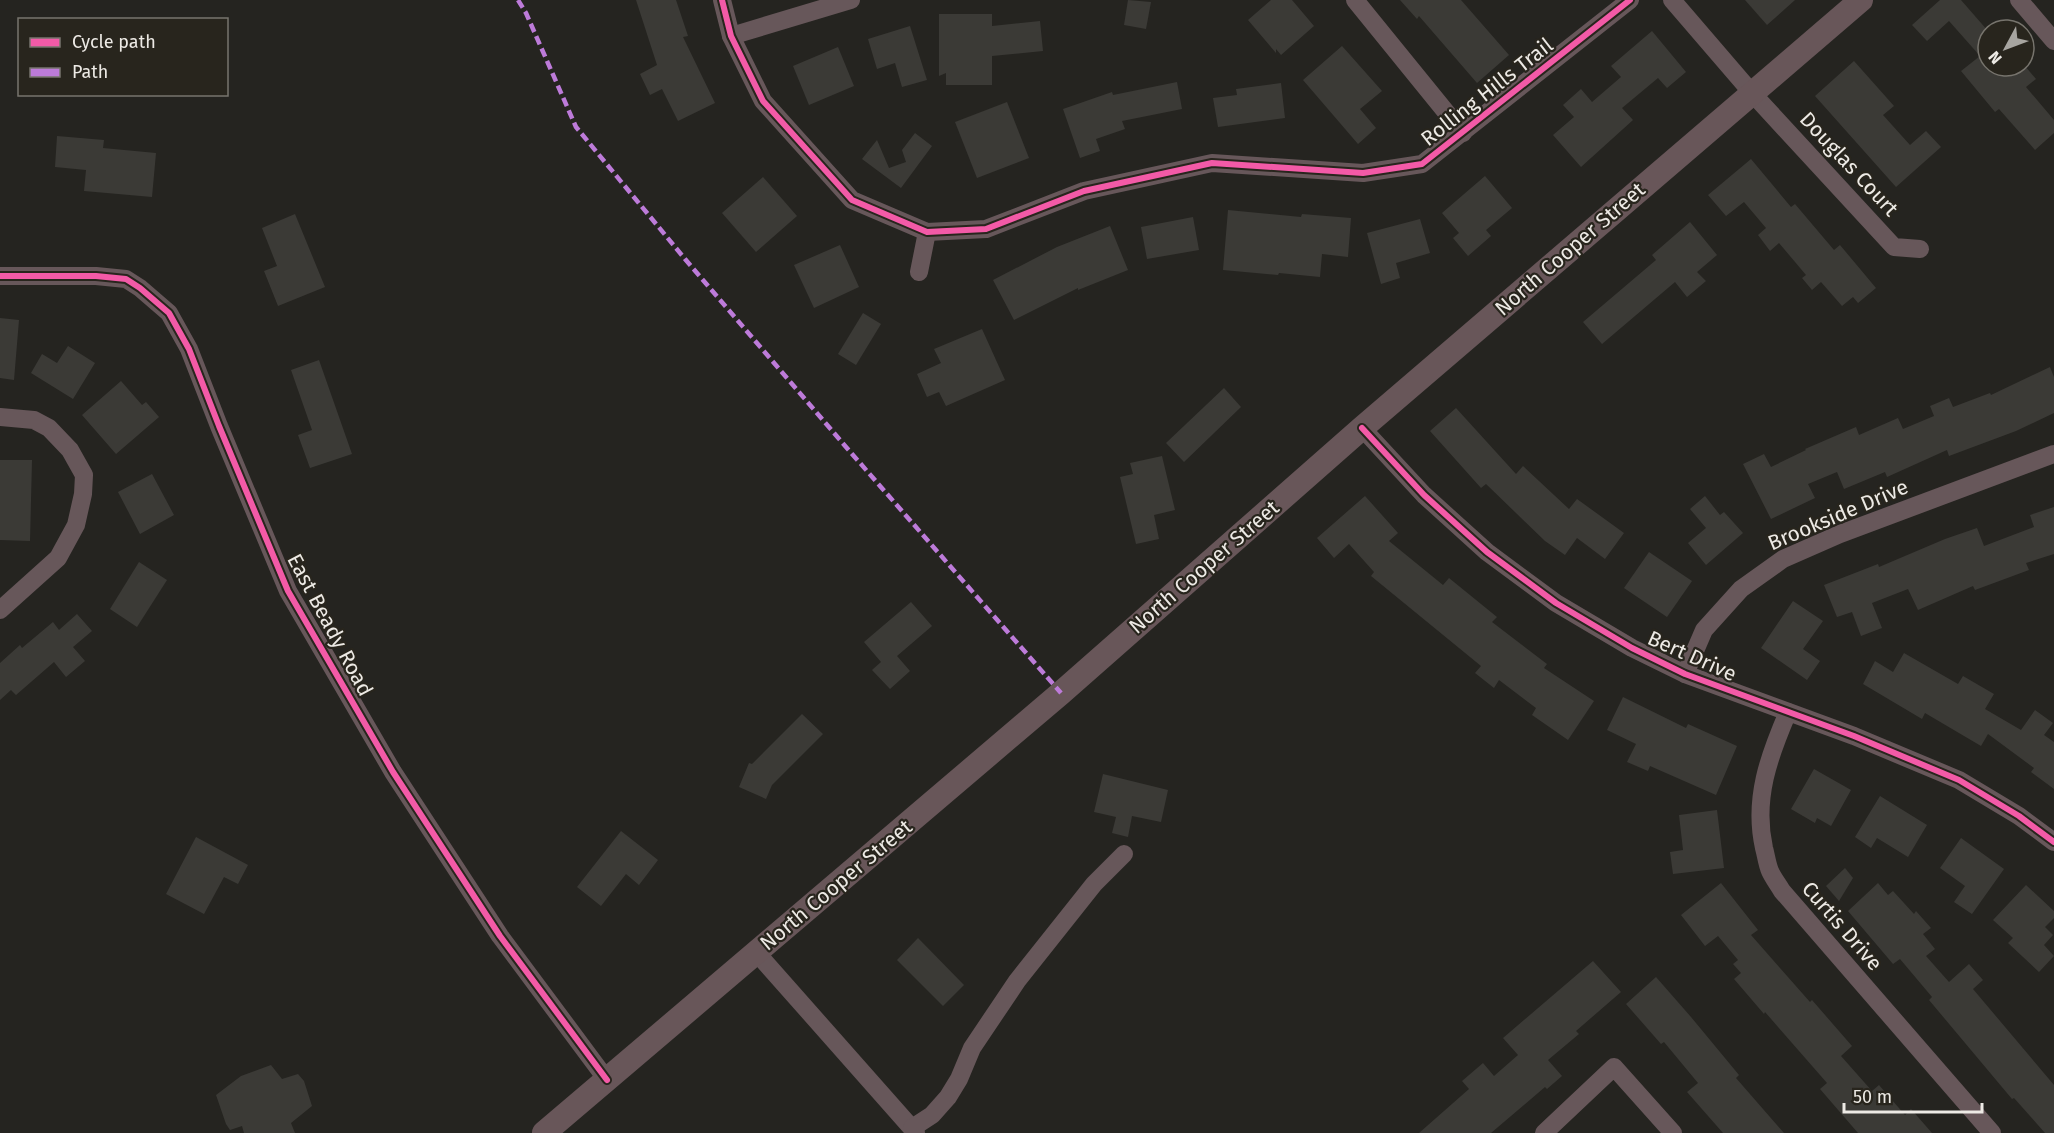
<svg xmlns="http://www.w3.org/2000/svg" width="2054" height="1133" viewBox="0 0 2054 1133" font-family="'Fira Sans',sans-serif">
  <rect width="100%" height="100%" fill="#252420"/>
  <g fill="#3b3a36">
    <polygon points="636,0 676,0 688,36 683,37 715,103 678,121 662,89 650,95 640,74 657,65"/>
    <polygon points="1128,0 1151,2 1146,29 1124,25"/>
    <polygon points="1271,0 1292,0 1314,26 1281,55 1276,49 1276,53 1248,20"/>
    <polygon points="1400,0 1461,0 1509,55 1477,83 1419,16 1417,19"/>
    <polygon points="1745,0 1795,0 1767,25"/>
    <polygon points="1940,0 1961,0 1988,31 1988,66 2025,66 2036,79 2026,87 2054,120 2054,133 2035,150 1999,109 1995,112 1961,71 1980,56 1949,21 1927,41 1912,25"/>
    <polygon points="939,14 992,14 992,26 1040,21 1043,51 992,56 992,85 946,85 946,73 939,76"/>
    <polygon points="910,26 927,80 902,87 895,63 877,69 868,39"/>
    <polygon points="1652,31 1686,72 1667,88 1658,78 1622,108 1633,120 1581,167 1553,135 1574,117 1563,105 1581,89 1592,102 1621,77 1611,66"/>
    <polygon points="1342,46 1382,91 1360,109 1376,128 1358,144 1303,80"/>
    <polygon points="838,47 854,86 809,105 793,66"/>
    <polygon points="1854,61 1894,106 1883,115 1910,145 1926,131 1941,147 1896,187 1815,96"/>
    <polygon points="1177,82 1182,109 1122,121 1125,129 1096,139 1100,151 1080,158 1063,109 1112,92 1113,95"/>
    <polygon points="1281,83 1285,118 1218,127 1213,98 1237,95 1236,89"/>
    <polygon points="1007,102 1029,158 977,178 955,122"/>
    <polygon points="915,133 932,146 901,188 862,159 877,140 889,168 906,162 902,150"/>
    <polygon points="57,136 104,140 103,148 156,153 152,197 84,191 86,170 55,167"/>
    <polygon points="1751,159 1791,207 1795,204 1834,250 1840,245 1876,288 1858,303 1853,297 1842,306 1821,282 1812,290 1802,278 1806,275 1779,243 1770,251 1758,235 1766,228 1744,202 1726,216 1708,195"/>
    <polygon points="1485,176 1512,208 1486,230 1491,236 1468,256 1453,238 1459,233 1442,213"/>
    <polygon points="763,177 797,216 756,252 722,213"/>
    <polygon points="1228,210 1301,217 1302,214 1351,218 1348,257 1322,254 1320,277 1279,273 1278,275 1223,270"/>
    <polygon points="295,214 325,287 278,306 264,271 277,266 262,228"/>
    <polygon points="1193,217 1199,250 1147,259 1141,227"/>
    <polygon points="1420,219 1430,253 1396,263 1400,278 1381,284 1367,233"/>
    <polygon points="1690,222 1717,255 1697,272 1706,281 1687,297 1675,282 1602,344 1583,322 1656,260 1652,255"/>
    <polygon points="1110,226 1128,270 1078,290 1078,288 1014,320 993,280 1057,247"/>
    <polygon points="840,245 859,287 814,308 794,265"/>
    <polygon points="863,313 881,324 856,365 838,354"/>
    <polygon points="0,318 19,320 14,380 0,378"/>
    <polygon points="982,329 1005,380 946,406 939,392 927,397 917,374 941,363 934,349"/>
    <polygon points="68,346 95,363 73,399 31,373 42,354 57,363"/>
    <polygon points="319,360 352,454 310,468 298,435 312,430 291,370"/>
    <polygon points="2050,367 2054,377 2054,413 2016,431 1949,456 1947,450 1887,477 1885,472 1844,489 1837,472 1808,484 1815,498 1771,519 1743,464 1764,454 1771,467 1806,450 1805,449 1856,427 1859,435 1898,418 1903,429 1934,416 1930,406 1949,398 1953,407 1990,393 1991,395"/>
    <polygon points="121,381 142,405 146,402 159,417 116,454 82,415"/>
    <polygon points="1224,388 1241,407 1184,462 1166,443"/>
    <polygon points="1456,408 1516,474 1523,466 1569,509 1577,499 1624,533 1605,559 1577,538 1565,555 1545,541 1486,484 1481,488 1430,431"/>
    <polygon points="1162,456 1175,510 1154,515 1159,539 1136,544 1120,477 1133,474 1130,463"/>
    <polygon points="0,460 32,460 30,541 0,540"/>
    <polygon points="152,474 174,515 140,534 118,492"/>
    <polygon points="1365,496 1398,533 1389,541 1443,585 1449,578 1497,617 1492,622 1547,664 1544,668 1594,701 1568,740 1532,715 1536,708 1499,680 1494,688 1475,673 1481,666 1371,576 1374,572 1349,544 1334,558 1317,538"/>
    <polygon points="1705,496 1720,515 1724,512 1743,533 1706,565 1688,543 1706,528 1690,509"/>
    <polygon points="2054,507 2054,554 2026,563 2029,570 1975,590 1973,586 1918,610 1908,589 1872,603 1882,628 1861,636 1852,612 1837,617 1824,585 1878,564 1879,567 1945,539 1977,528 1984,546 2034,527 2030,515"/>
    <polygon points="1649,552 1692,581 1667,617 1624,588"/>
    <polygon points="139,562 167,580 137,627 110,609"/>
    <polygon points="1793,601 1823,621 1803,649 1820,661 1807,680 1761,648"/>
    <polygon points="911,602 932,626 897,656 910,671 890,689 872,670 881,662 864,642"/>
    <polygon points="77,614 92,631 73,647 85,661 66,677 54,662 16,695 11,690 0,700 0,663 20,645 22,648 53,622 59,630"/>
    <polygon points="1904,653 1958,684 1963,676 1994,694 1985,709 2021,730 2035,710 2053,723 2044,735 2054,742 2054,789 2031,772 2034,768 1988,734 1981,746 1925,713 1922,719 1863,684 1875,661 1893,672"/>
    <polygon points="1623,697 1686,728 1688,724 1737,746 1716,795 1650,766 1648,771 1627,762 1636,744 1607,730"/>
    <polygon points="802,714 823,734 772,785 766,799 739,787 749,763 752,764"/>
    <polygon points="1814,769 1851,790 1831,826 1817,818 1815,823 1791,809"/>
    <polygon points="1103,774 1168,790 1161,822 1132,816 1128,837 1112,833 1116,817 1094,812"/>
    <polygon points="1880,796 1927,825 1908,857 1877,838 1871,848 1855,837"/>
    <polygon points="1717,810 1724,868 1673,874 1670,852 1683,850 1679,815"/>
    <polygon points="621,831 658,860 639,885 626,874 601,906 577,887"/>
    <polygon points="196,837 248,865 238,884 224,877 204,914 166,894"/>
    <polygon points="1961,838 2004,869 1972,914 1954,902 1965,886 1940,868"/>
    <polygon points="1845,868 1853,878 1839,901 1826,886"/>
    <polygon points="1721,883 1758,930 1751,935 1810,1002 1812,1000 1852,1046 1841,1056 1872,1091 1879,1085 1905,1115 1911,1109 1932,1133 1858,1133 1820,1089 1827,1083 1765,1012 1764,1014 1734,979 1741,973 1733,964 1738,960 1718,936 1705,946 1681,915"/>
    <polygon points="1878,883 1888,895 1893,891 1914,914 1916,911 1931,928 1923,934 1935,949 1926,956 1949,982 1969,964 1983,980 1973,989 2054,1085 2054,1133 2045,1133 2014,1098 2012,1099 1929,1000 1932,997 1900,959 1893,964 1848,911"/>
    <polygon points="2026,885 2054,911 2054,918 2045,927 2053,935 2044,945 2054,956 2039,972 2008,943 2013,938 1993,920"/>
    <polygon points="918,938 964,985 943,1006 897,960"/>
    <polygon points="1593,961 1621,992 1576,1031 1579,1034 1548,1060 1562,1076 1547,1089 1545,1087 1491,1133 1419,1133 1469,1089 1462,1081 1483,1063 1494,1076 1518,1055 1503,1038"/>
    <polygon points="1656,977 1691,1017 1739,1075 1736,1078 1784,1133 1723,1133 1687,1092 1698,1083 1664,1042 1661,1044 1626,1004"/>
    <polygon points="271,1065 282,1079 298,1074 304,1081 312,1106 291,1123 295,1133 244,1133 242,1126 230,1130 226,1124 216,1095 241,1076"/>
  </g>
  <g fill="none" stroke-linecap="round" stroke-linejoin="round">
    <g stroke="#67575a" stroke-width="18">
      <polyline points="722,0 731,36 763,101 852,200 927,232 986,229 1084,191 1212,163 1363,173 1422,164 1630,0"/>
      <polyline points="1355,0 1463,133"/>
      <polyline points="1672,0 1752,93 1894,247 1920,249"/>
      <polyline points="2019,0 2054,41"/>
      <polyline points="731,36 851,0"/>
      <polyline points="919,272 927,232"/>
      <polyline points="0,276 96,276 126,279 140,288 169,313 189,349 219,426 288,591 393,772 500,936 607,1080"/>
      <polyline points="0,417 34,420 49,428 70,450 84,475 83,494 76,525 58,558 0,610"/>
      <polyline points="1362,428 1424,495 1487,552 1556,603 1632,648 1685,674 1854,736 1959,780 2019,816 2054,842"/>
      <polyline points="1685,674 1704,630 1741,589 1783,559 1840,534 2054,454"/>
      <path d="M1788,712C1769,756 1753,799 1764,848C1766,855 1767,864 1770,871C1773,878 1778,884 1782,891L1992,1133"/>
      <polyline points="756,952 916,1133"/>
      <polyline points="912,1128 932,1115 948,1097 959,1079 972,1048 1017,981 1094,884 1124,854"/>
      <polyline points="1544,1133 1614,1067 1673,1133"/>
    </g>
    <polyline stroke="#685659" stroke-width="24" points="544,1133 1061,693 1362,428 1861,0"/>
    <polyline stroke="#bd7bd9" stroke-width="4.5" stroke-dasharray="9 4.5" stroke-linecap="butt" points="518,0 526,13 576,127 685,259 846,447 1061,693"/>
    <g stroke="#28251d" stroke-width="10">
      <g id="cycleway">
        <polyline points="722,0 731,36 763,101 852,200 927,232 986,229 1084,191 1212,163 1363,173 1422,164 1630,0"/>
        <polyline points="0,276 96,276 126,279 140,288 169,313 189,349 219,426 288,591 393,772 500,936 607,1080"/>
        <polyline points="1362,428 1424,495 1487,552 1556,603 1632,648 1685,674 1854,736 1959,780 2019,816 2054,842"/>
      </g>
    </g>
    <use href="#cycleway" stroke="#f35aa7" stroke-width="6"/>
  </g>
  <g text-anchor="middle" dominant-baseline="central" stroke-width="4.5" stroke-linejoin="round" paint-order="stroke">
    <g font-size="21" fill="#edeae5" stroke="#28251d">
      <text transform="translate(1487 92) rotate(-38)">Rolling Hills Trail</text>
      <text transform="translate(1849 164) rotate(47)">Douglas Court</text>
      <text transform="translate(1570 249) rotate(-41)">North Cooper Street</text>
      <text transform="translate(1838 515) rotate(-23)">Brookside Drive</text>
      <text transform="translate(1204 567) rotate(-41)">North Cooper Street</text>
      <text transform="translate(330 625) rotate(62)">East Beady Road</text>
      <text transform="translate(1692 656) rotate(24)">Bert Drive</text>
      <text transform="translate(836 885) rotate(-40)">North Cooper Street</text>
      <text transform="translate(1842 926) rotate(49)">Curtis Drive</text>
    </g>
  </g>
  <rect x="18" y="18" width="210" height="78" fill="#28251d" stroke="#77746d" stroke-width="1.5"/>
  <rect x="30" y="38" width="30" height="9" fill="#f35aa7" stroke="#77746d" stroke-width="1.5"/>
  <text x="72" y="48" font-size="18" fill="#edeae5">Cycle path</text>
  <rect x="30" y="68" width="30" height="9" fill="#bd7bd9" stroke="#77746d" stroke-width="1.5"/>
  <text x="72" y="78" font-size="18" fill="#edeae5">Path</text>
  <g transform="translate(2006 48) rotate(229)"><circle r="28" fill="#28251d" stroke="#77746d" stroke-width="1.5"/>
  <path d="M0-4.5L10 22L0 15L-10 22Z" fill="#a7a5a0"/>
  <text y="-9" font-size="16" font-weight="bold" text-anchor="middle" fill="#edeae5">N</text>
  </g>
  <path d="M1844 1103v9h138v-9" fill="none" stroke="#edeae5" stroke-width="3"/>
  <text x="1853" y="1103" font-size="18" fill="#edeae5" stroke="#28251d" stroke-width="4.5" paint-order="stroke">50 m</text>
</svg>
